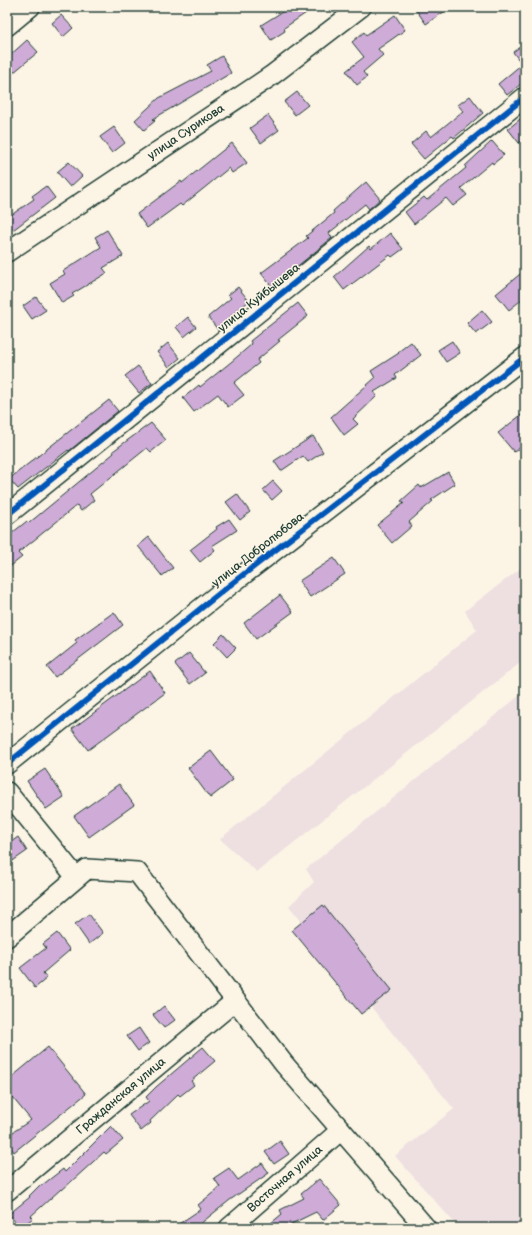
<svg xmlns="http://www.w3.org/2000/svg" width="532" height="1235" viewBox="0 0 532 1235" font-family="'Balsamiq Sans',sans-serif">
  <rect width="100%" height="100%" fill="#fcf5e5"/>
  <filter id="ink" filterUnits="userSpaceOnUse"><feTurbulence type="fractalNoise" baseFrequency=".025" numOctaves="2"/><feDisplacementMap in="SourceGraphic" scale="8" xChannelSelector="R" yChannelSelector="G"/><feConvolveMatrix kernelMatrix="1 2 1 2 8 2 1 2 1" color-interpolation-filters="sRGB"/></filter>
  <g filter="url(#ink)">
    <g fill="#eedfe1">
      <polygon points="521,568 525,572 525,659 257,872 220,839 477,630 465,611"/>
      <polygon points="525,691 525,1225 521,1228 459,1228 395,1156 454,1109 289,906 314,882 306,869"/>
    </g>
    <g fill="#ceacd7" stroke="#1f3d34">
      <polygon points="290,7 315,7 284,28 285,31 271,40 261,25"/>
      <polygon points="414,7 451,7 426,24"/>
      <polygon points="61,15 73,28 63,37 52,23"/>
      <polygon points="395,15 405,30 378,49 383,55 363,72 367,77 357,85 346,71 364,57 352,42 364,32 366,35"/>
      <polygon points="27,40 38,52 7,78 7,58"/>
      <polygon points="525,43 525,81 507,95 498,84 522,64 513,52"/>
      <polygon points="222,56 231,73 153,119 155,121 144,130 135,120 159,98 211,71 207,65"/>
      <polygon points="297,92 308,105 295,115 284,102"/>
      <polygon points="470,96 483,113 454,138 452,136 424,159 411,144 426,131 431,137 463,111 458,105"/>
      <polygon points="268,115 279,130 261,143 250,128"/>
      <polygon points="525,115 525,138 519,143 508,129"/>
      <polygon points="114,127 125,143 112,153 100,137"/>
      <polygon points="492,141 504,155 493,164 492,162 461,188 467,195 453,206 446,198 414,224 405,212 424,197 427,200 466,168 465,166"/>
      <polygon points="232,143 247,163 232,173 229,168 182,206 180,204 147,228 137,214 181,181 182,183"/>
      <polygon points="69,162 82,176 70,187 57,172"/>
      <polygon points="366,182 380,199 369,209 365,204 329,233 332,238 272,287 261,273 308,238 306,236 334,213 333,211"/>
      <polygon points="46,186 55,198 13,230 7,222 7,218 34,199 32,196"/>
      <polygon points="107,230 123,256 103,268 107,273 72,294 74,296 62,303 50,283 65,274 63,271 101,247 95,237"/>
      <polygon points="390,233 403,249 392,257 390,255 344,290 334,277 369,246 371,249"/>
      <polygon points="525,270 525,297 509,310 496,294"/>
      <polygon points="238,287 249,301 230,317 232,320 218,330 208,317 231,298 228,295"/>
      <polygon points="36,297 46,310 32,319 23,306"/>
      <polygon points="298,303 308,316 278,340 280,341 257,360 259,363 234,383 244,395 228,407 218,394 194,412 183,398 199,385 200,387 231,362 252,344 250,341"/>
      <polygon points="482,310 492,322 476,334 467,323"/>
      <polygon points="188,317 196,327 184,337 176,327"/>
      <polygon points="452,341 460,353 446,362 438,350"/>
      <polygon points="411,342 421,355 395,375 397,378 374,392 377,396 353,419 358,424 344,435 331,417 375,378 371,371 399,353 398,352"/>
      <polygon points="168,343 180,358 169,367 157,352"/>
      <polygon points="138,366 152,383 139,393 125,376"/>
      <polygon points="109,400 118,411 69,451 68,450 18,489 9,479"/>
      <polygon points="525,412 525,444 514,452 498,433"/>
      <polygon points="151,423 166,440 151,452 147,448 90,494 94,500 81,511 77,505 49,528 18,553 22,557 7,569 7,538 12,533 27,521 29,523 114,453 113,451"/>
      <polygon points="313,436 323,452 308,462 303,456 281,471 274,461"/>
      <polygon points="448,472 455,484 431,500 433,501 409,522 412,526 392,543 377,525 404,503 401,501 419,485 421,488"/>
      <polygon points="273,481 282,491 272,500 263,490"/>
      <polygon points="237,494 250,512 240,520 226,502"/>
      <polygon points="229,519 237,530 212,546 215,550 200,562 190,550 217,529 216,527"/>
      <polygon points="149,537 173,568 162,576 138,546"/>
      <polygon points="334,558 345,574 310,597 299,581"/>
      <polygon points="280,595 293,612 256,639 244,623"/>
      <polygon points="114,612 123,625 55,677 47,667 77,643 75,640"/>
      <polygon points="223,634 236,648 227,657 214,643"/>
      <polygon points="189,653 205,673 190,684 175,664"/>
      <polygon points="150,671 165,693 88,750 72,729"/>
      <polygon points="211,751 233,780 210,798 188,768"/>
      <polygon points="45,769 64,797 46,809 27,781"/>
      <polygon points="119,784 134,805 89,837 74,816"/>
      <polygon points="18,837 27,851 7,865 7,845"/>
      <polygon points="323,905 392,990 361,1014 292,930"/>
      <polygon points="89,914 103,933 89,944 75,924"/>
      <polygon points="57,933 70,950 43,973 47,978 35,988 20,968 46,948 43,944"/>
      <polygon points="164,1006 175,1020 164,1028 153,1015"/>
      <polygon points="139,1028 149,1043 138,1051 127,1036"/>
      <polygon points="48,1047 86,1094 14,1152 7,1142 7,1136 31,1120 7,1091 7,1081"/>
      <polygon points="203,1047 215,1061 191,1081 194,1085 180,1096 178,1094 150,1121 151,1123 141,1131 129,1115 149,1101 146,1097 156,1087"/>
      <polygon points="111,1126 123,1140 106,1154 104,1152 62,1190 61,1189 31,1216 33,1218 20,1228 9,1214 30,1197 29,1196 40,1185 41,1186 63,1169 65,1172"/>
      <polygon points="280,1141 289,1154 274,1164 265,1152"/>
      <polygon points="262,1163 269,1173 230,1200 195,1228 173,1228 201,1209 198,1205 220,1187 214,1178 229,1168 238,1180"/>
      <polygon points="319,1179 341,1205 323,1220 316,1212 283,1228 265,1228 282,1214 280,1210 304,1198 301,1194"/>
    </g>
    <g fill="none" stroke-linecap="round" stroke-linejoin="round">
      <g stroke="#1f3d34" stroke-width="22">
        <g id="minor">
          <polyline points="7,26 30,7"/>
          <polyline points="7,252 271,76 361,7"/>
          <polyline points="7,515 525,97"/>
          <polyline points="7,764 230,585 525,357"/>
          <polyline points="7,792 76,877"/>
          <polyline points="7,937 87,869 137,872 284,1064 426,1228"/>
          <polyline points="7,1191 235,1001"/>
          <polyline points="229,1228 341,1130"/>
        </g>
      </g>
      <use href="#minor" stroke="#fcf5e5" stroke-width="19"/>
      <g stroke="#fcf5e5" stroke-width="8">
        <g id="cycleway">
          <polyline points="7,515 525,97"/>
          <polyline points="7,764 230,585 525,357"/>
        </g>
      </g>
      <use href="#cycleway" stroke="#0057b8" stroke-width="6"/>
    </g>
  </g>
  <g text-anchor="middle" dominant-baseline="central" stroke-width="3" stroke-linejoin="round" paint-order="stroke">
    <g font-size="12" fill="#1f3d34" stroke="#fcf5e5">
      <text transform="translate(186 132) rotate(-34)">улица Сурикова</text>
      <text transform="translate(259 298) rotate(-39)">улица Куйбышева</text>
      <text transform="translate(258 550) rotate(-38)">улица Добролюбова</text>
      <text transform="translate(121 1096) rotate(-40)">Гражданская улица</text>
      <text transform="translate(285 1179) rotate(-41)">Восточная улица</text>
    </g>
  </g>
  <rect width="532" height="1235" fill="none" stroke="#fcf5e5" stroke-width="24"/>
  <rect x="12" y="12" width="508" height="1211" fill="none" stroke="#1f3d34" stroke-width="1.5" filter="url(#ink)"/>
</svg>
